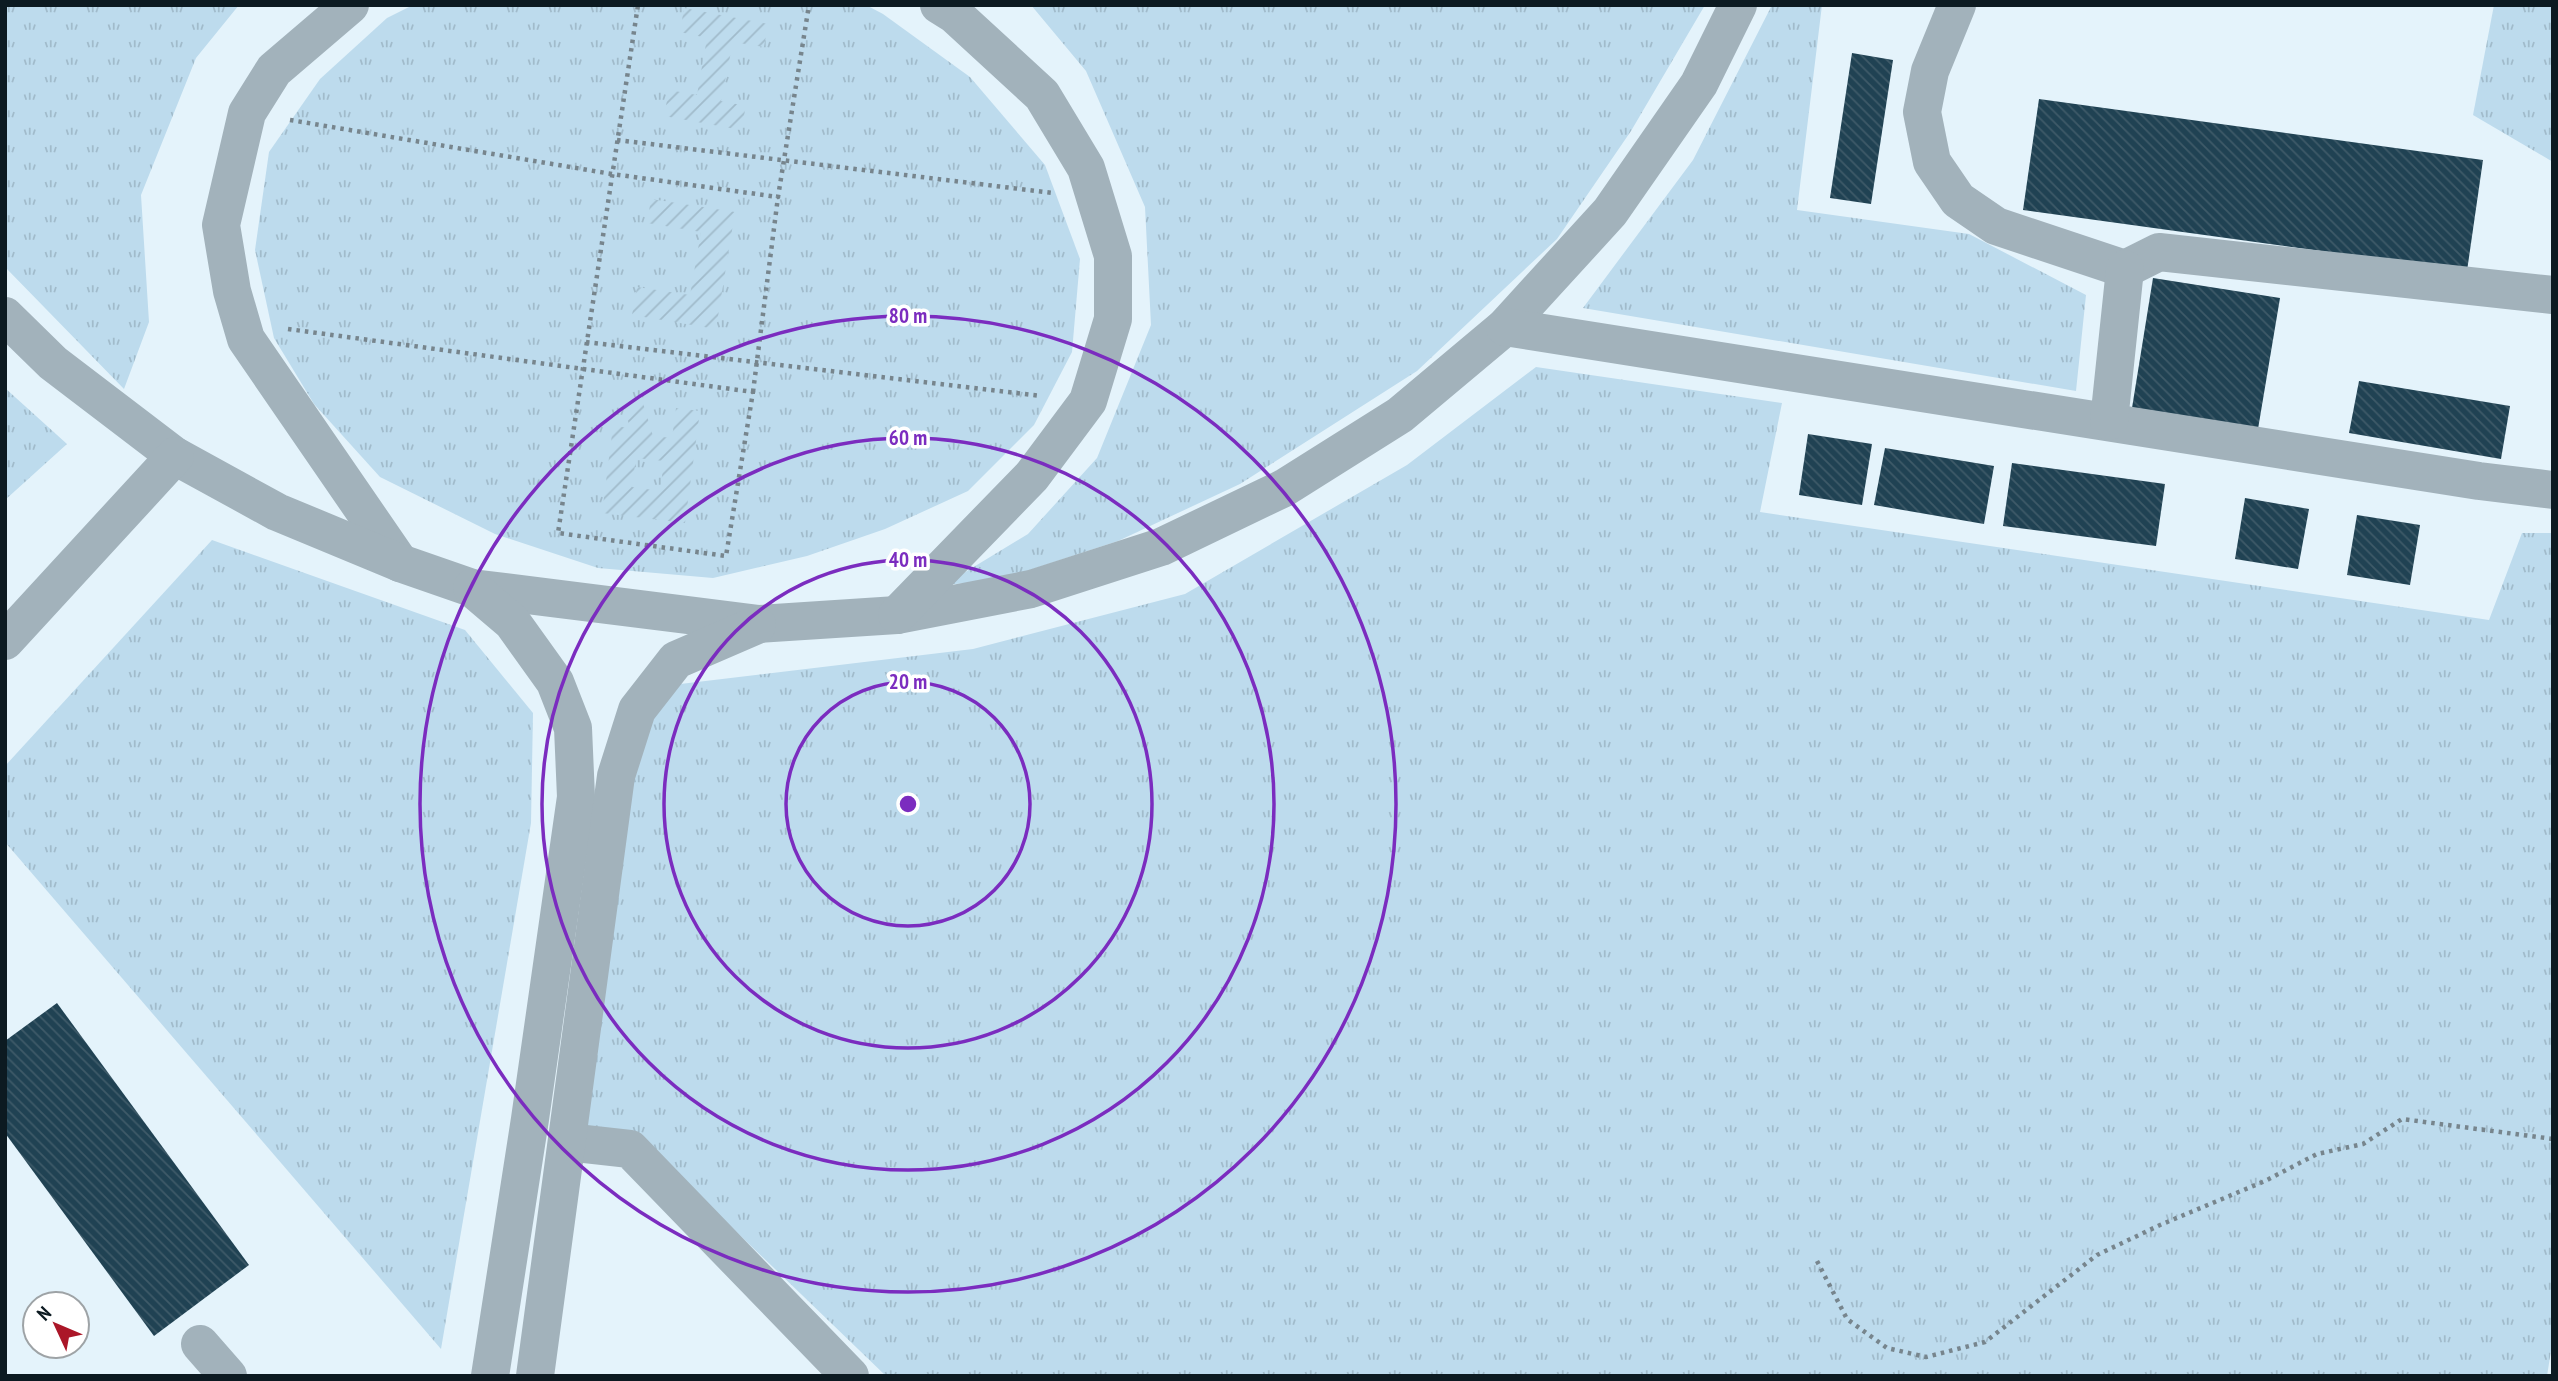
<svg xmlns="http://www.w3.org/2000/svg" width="2558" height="1381" viewBox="0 0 2558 1381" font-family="'PT Sans Narrow',sans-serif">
  <defs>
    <pattern id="grass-tufts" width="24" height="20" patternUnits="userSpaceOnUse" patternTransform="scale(1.75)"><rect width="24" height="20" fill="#bddbed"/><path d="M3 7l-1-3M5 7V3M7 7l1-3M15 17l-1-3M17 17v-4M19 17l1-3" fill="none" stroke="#a1bbcb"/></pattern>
    <pattern id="garden-furrows" width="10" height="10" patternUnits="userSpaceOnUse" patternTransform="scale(1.75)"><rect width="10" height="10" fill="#bddbed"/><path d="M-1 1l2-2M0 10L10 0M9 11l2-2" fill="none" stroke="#a1bbcb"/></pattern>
    <pattern id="building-back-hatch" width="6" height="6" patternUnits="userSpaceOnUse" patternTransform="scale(1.75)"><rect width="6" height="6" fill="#204253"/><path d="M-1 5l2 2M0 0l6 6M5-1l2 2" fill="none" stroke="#3e5a68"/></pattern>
  </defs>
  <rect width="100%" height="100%" fill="#e4f3fb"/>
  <g fill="url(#grass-tufts)">
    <polygon points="5,5 239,5 196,58 141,195 149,322 124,389 5,267"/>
    <polygon points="413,5 866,5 883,14 970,77 1045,165 1080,259 1072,352 1034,425 968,491 885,529 807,556 713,578 598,568 495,534 380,477 314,404 274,338 255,250 269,152 320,79 387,18"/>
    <polygon points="1031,5 1705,5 1631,131 1557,239 1417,371 1240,484 1118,541 999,580 944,585 1028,534 1097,458 1151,325 1145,207 1086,71"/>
    <polygon points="1772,5 1822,5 1797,210 1969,234 2086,295 2076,391 1583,308 1693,160"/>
    <polygon points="2494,5 2553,5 2553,162 2473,115"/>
    <polygon points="1536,367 1782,403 1760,512 2489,620 2522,533 2553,533 2553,1338 2547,1376 886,1376 636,1135 582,1128 634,750 672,685 973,649 1185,594 1407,465"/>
    <polygon points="5,388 67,444 5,500"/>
    <polygon points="212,540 465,630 533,713 531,823 441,1349 5,842 5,766"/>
  </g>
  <g fill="url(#garden-furrows)" fill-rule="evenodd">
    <polygon points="684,8 768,24 764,47 733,42 721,101 746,106 741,130 664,116 669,90 697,95 707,38 680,32"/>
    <polygon points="651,199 735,212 716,329 632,315 637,287 690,295 701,232 647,223"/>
    <path d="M622,400L643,403L653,436L672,438L676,408L700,411L685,523L602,513L613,426L630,428ZM636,458L664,461L660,491L632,487Z"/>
  </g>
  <g fill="url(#building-back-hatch)">
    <polygon points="1852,53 1893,60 1871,204 1830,198"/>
    <polygon points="2039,99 2483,160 2467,271 2023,210"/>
    <polygon points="2153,278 2280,298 2258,429 2132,408"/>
    <polygon points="2359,381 2510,406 2501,459 2349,433"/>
    <polygon points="1808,434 1872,444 1862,505 1799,495"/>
    <polygon points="1885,448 1994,466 1984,524 1874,505"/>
    <polygon points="2012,463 2165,484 2156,546 2003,526"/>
    <polygon points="2245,498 2309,509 2298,569 2235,559"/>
    <polygon points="2357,515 2420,525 2410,585 2347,575"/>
    <polygon points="57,1003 249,1265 154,1336 5,1133 5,1041"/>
  </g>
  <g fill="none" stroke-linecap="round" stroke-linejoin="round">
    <g stroke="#77858d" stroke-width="4.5" stroke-dasharray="3.5 5" stroke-linecap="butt">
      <polyline points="290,120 612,174 778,197 809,5"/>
      <polyline points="617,140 1053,193"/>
      <polyline points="288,329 753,392 726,556 558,533 638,5"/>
      <polyline points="586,342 1041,396"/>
      <polyline points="753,392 778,197"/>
      <polyline points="1817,1261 1847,1319 1887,1348 1926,1357 1985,1342 2097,1255 2160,1225 2265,1181 2317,1154 2363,1144 2402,1119 2553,1139"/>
    </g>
    <g stroke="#a2b2bb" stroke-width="38">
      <polyline points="350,5 274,70 247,113 221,225 232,291 246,339 400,563"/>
      <polyline points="1957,5 1930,71 1922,112 1932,162 1958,200 1996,226 2125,269 2159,252 2553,295"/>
      <polyline points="5,316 53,363 175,456 277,512 400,563 472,588 759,624 897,615 1031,589 1161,547 1284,488 1400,415 1505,327 1610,212 1699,84 1738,5"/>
      <polyline points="1505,327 2479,481 2553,490"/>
      <polyline points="2109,421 2125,269"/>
      <polyline points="472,588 512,622 555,682 573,728 576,797 530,1119 490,1376"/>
      <polyline points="897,615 1032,476 1088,401 1113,319 1113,256 1086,168 1042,95 955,15 939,5"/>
      <polyline points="5,641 175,456"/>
      <polyline points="567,1142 630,1149 850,1376"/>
      <polyline points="200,1344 228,1376"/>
      <polyline points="535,1376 616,776 637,710 676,660 757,625"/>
    </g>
  </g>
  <g fill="none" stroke="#7b2cbf" stroke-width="3.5">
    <circle cx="908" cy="804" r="122"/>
    <circle cx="908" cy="804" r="244"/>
    <circle cx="908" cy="804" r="366"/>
    <circle cx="908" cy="804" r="488"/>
  </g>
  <circle cx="908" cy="804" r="10" fill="#7b2cbf" stroke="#fff" stroke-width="3.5"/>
  <g font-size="21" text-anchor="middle" font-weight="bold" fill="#7b2cbf" stroke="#fff" stroke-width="7" stroke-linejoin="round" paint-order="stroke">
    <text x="908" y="323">80 m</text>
    <text x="908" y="445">60 m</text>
    <text x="908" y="567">40 m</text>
    <text x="908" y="689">20 m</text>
  </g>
  <rect width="2558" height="1381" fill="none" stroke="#0c1a21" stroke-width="14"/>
  <g transform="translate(56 1325) rotate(314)"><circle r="33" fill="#ffffff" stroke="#9ea3a6" stroke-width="2"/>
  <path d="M0-5L12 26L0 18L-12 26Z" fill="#ab1628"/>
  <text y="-10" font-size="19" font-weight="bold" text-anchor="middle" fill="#0c1a21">N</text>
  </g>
</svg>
